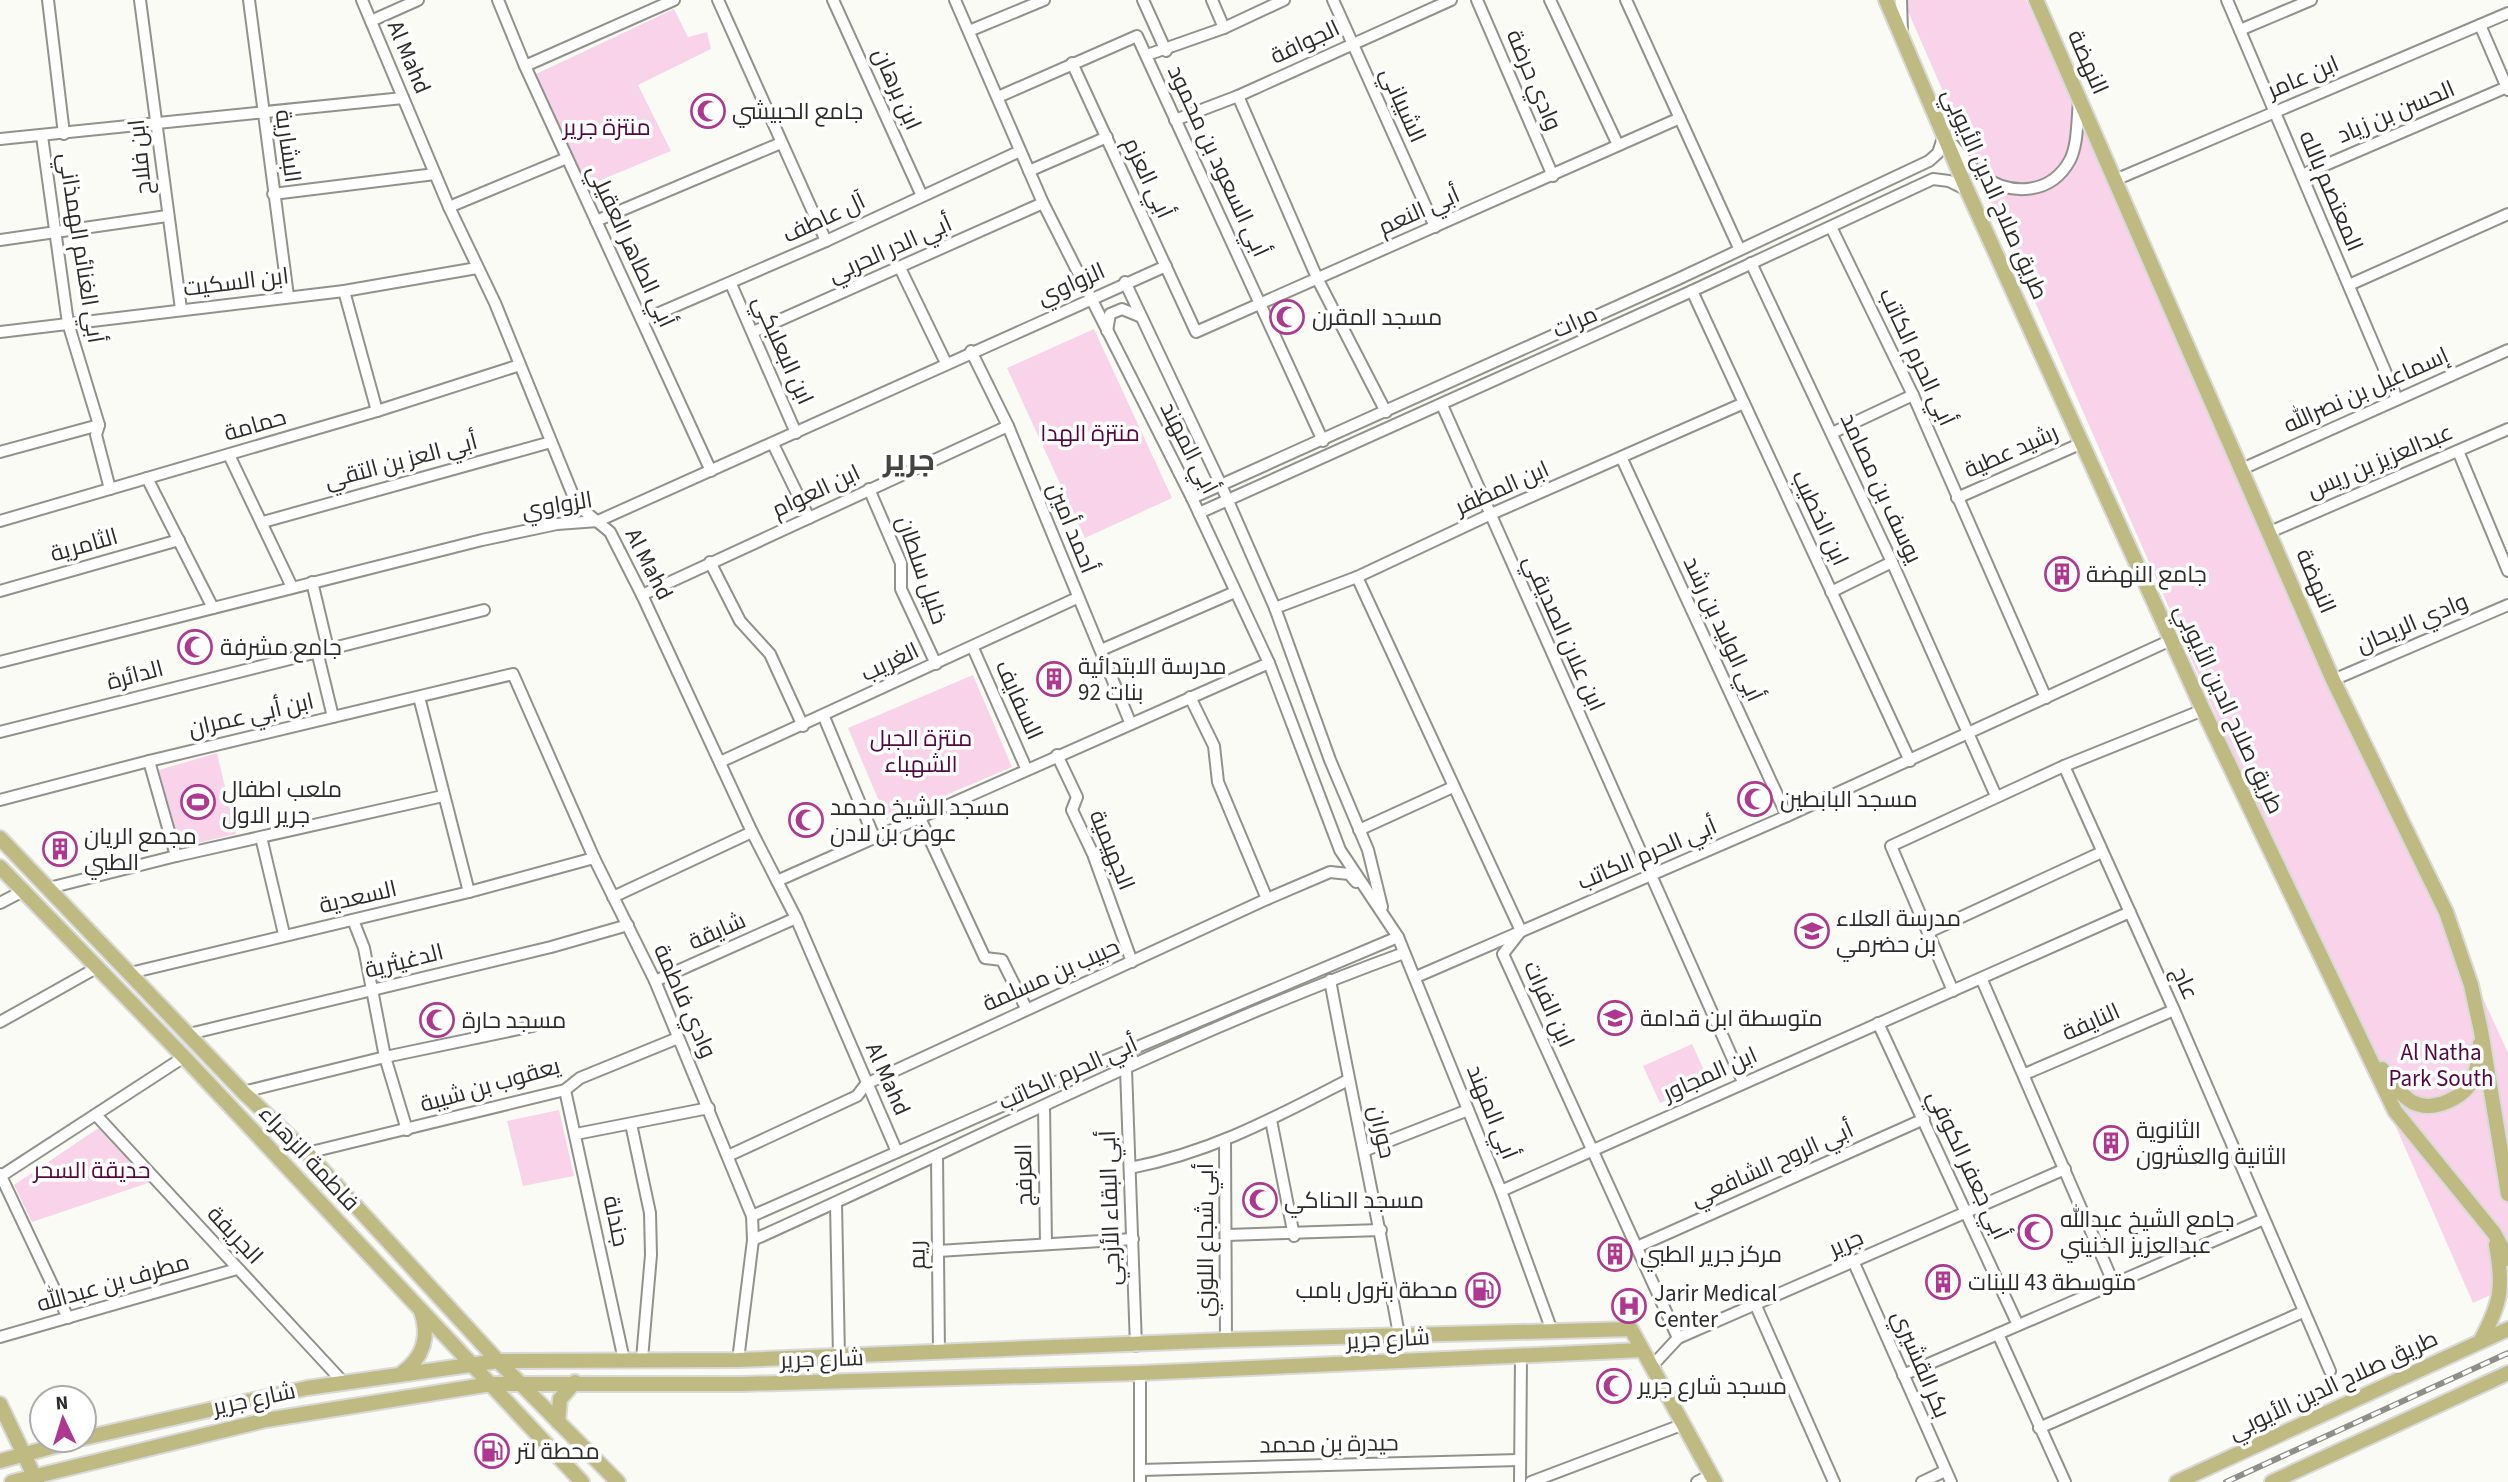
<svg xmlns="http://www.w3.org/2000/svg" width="2508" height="1482" viewBox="0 0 2508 1482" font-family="'Source Sans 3',Cairo,sans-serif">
  <rect width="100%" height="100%" fill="#fbfbf5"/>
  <g fill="#f8d3ea">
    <polygon points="1903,0 2026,0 2508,1053 2508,1287 2473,1303"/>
    <polygon points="674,9 688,37 707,32 711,49 638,85 671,151 584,187 534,75"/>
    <polygon points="1094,329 1172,498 1085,538 1007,368"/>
    <polygon points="973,675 1012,767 887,820 848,728"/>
    <polygon points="217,753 236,834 180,847 159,770"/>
    <polygon points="1692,1044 1709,1081 1660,1103 1643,1066"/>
    <polygon points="559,1110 574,1176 523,1186 507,1121"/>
    <polygon points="100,1127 151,1182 32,1222 14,1185"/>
  </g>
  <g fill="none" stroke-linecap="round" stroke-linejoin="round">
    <g stroke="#92928d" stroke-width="14">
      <g id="minor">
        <polyline points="48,0 64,134"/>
        <polyline points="140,0 181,309"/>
        <polyline points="249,0 288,296"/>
        <polyline points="362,0 449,207 495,303 577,505 610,532 642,595 752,832 796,918 897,1152"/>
        <polyline points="498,0 525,66 711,471"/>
        <polyline points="718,0 826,241"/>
        <polyline points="833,0 922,196"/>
        <polyline points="955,0 1043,203 1192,498 1269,663 1340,850 1398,937 1501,1191 1552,1331"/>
        <polyline points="1143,0 1166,51"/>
        <polyline points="1212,0 1224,28"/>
        <polyline points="1333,0 1435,227"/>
        <polyline points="1477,0 1553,176"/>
        <polyline points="1550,0 1618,145"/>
        <polyline points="1626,0 1739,248"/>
        <polyline points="1901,0 1902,32"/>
        <polyline points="2227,0 2397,399"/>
        <polyline points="371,21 418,0"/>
        <polyline points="2480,25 2508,90"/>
        <polyline points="2240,30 2311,0"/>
        <polyline points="969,31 1044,0"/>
        <polyline points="1147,55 1224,28 1284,0"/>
        <polyline points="1072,63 1196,332 1680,118"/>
        <polyline points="525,66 674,0"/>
        <polyline points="1238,96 1318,280 1386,412"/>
        <polyline points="998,97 1137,36 1323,441"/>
        <polyline points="1175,120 1238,96 1451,0"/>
        <polyline points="42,136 68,323 99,425 96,435 110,489"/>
        <polyline points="0,139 403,98"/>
        <path d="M1949,140C1959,151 1969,167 1982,176C2011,196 2051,195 2070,160C2078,144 2077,120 2079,102"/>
        <polyline points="1029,171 1107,137"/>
        <polyline points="2302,175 2507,87"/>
        <polyline points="2115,180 2508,13"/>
        <polyline points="273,194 435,174"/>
        <polyline points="449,207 567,158"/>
        <polyline points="596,221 781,143"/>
        <polyline points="1831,227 1913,395 2046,698"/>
        <polyline points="0,240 167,216"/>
        <polyline points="1751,263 1892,562 1996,796"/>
        <polyline points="900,268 946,363"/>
        <polyline points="1125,282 1221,485 1275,608 1330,760 1368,850 1382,907"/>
        <polyline points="731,284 796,433"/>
        <polyline points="2349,285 2508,214"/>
        <polyline points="344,291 377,411"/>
        <polyline points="1692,291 1910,761"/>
        <polyline points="643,320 826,241 1020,151"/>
        <polyline points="1107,331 1110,314 1122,309 1139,316"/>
        <polyline points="0,332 344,291 477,268"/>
        <polyline points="753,332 1043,203"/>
        <polyline points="971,351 1008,426 1130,722"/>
        <polyline points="1442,405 1743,1082"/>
        <polyline points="1832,433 1913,395"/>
        <polyline points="773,444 809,518"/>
        <polyline points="2458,451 2508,571"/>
        <polyline points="0,452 99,425"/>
        <polyline points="229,455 292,587"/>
        <polyline points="1622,459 1787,816"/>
        <polyline points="2242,469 2508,350"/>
        <polyline points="147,478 213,608"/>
        <polyline points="869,489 901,563 901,589 936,664"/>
        <polyline points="1192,498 1678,279 1929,161 1938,153 1944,135"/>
        <polyline points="1957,498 2082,443"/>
        <polyline points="1199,513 1692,291 1933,179 1949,181 1967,190"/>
        <polyline points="0,521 377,411 520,365"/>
        <polyline points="263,522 551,442"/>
        <polyline points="2270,532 2508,429"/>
        <polyline points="710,562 740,621 770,654 803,726"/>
        <polyline points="1357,577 1521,931 1503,954 1678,1338"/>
        <polyline points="312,582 328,649"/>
        <polyline points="0,591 179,540"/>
        <polyline points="1831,592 1892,562"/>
        <polyline points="642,595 1008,426"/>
        <polyline points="1275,608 1357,577 1489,515 1744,403"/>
        <polyline points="973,648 1026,768"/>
        <polyline points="1101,650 1235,592"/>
        <polyline points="317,651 333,717"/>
        <polyline points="0,662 482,540 557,524 598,521 1166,266"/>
        <polyline points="2333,680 2508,605"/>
        <polyline points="419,697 469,892"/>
        <polyline points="1190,697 1214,746 1218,782 1267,899"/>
        <polyline points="824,717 874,837"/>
        <polyline points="0,732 484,610"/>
        <polyline points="1057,755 1077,797 1072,810 1093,854 1132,962"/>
        <polyline points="149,761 176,856"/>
        <polyline points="720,762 1077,598"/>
        <polyline points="2064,766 2174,1010 2330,1371"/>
        <polyline points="0,800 149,761 513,674 594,858 655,981 752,1216 753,1240 738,1360"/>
        <polyline points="919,816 985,958 1002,960 1026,1008"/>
        <polyline points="1359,830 1453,787"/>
        <polyline points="261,837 284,934"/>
        <polyline points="777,881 1269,663"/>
        <polyline points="49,888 176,856 443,796"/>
        <polyline points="613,897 752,832"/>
        <polyline points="0,903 23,891"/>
        <polyline points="353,920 364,948 385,1057 407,1130"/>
        <polyline points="1929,932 2102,852"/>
        <polyline points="130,973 469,892 594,858"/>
        <polyline points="1416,977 1787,816 2171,640"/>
        <path d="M1330,980C1352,1099 1378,1216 1399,1335"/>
        <polyline points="1982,980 2113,1282"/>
        <polyline points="655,981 796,918"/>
        <polyline points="1953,991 1891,846 2064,766 2203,710"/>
        <polyline points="0,1022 98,967"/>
        <polyline points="1878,1023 2018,1325"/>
        <polyline points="189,1034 551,947 628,925"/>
        <polyline points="1126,1069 1136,1346"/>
        <polyline points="2025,1074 2174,1010"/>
        <polyline points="565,1090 624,1360"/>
        <polyline points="243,1092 385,1057 533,1026"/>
        <polyline points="1044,1106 1046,1244"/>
        <polyline points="97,1116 343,1382"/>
        <polyline points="1271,1120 1294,1236"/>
        <polyline points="631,1124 650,1213 651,1255 642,1359"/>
        <polyline points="576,1134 709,1108"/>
        <polyline points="1225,1141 1226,1340"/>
        <polyline points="1366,1150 1468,1110"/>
        <polyline points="307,1153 565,1090 580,1078 678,1038"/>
        <polyline points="730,1155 857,1096 866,1084 1267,899 1330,872 1349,874 1356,882"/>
        <polyline points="937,1156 939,1353"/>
        <path d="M1130,1168C1212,1152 1274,1118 1348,1080"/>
        <polyline points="0,1174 68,1318"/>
        <polyline points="1,1176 184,1057"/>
        <polyline points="1501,1191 2130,912"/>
        <polyline points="836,1203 839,1357"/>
        <polyline points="752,1216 1097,1064 1398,937"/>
        <polyline points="1227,1235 1381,1230"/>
        <path d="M753,1240C969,1143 1181,1034 1404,953"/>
        <polyline points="1637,1247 1924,1119"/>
        <polyline points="938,1251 1133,1239"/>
        <polyline points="1854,1263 1951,1482"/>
        <polyline points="1756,1306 1834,1482"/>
        <polyline points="1998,1334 2065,1482"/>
        <polyline points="0,1337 237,1269"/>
        <polyline points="1652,1366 1678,1338 2065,1169"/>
        <polyline points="1140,1373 1140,1482"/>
        <polyline points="1903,1375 2264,1219"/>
        <polyline points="2039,1428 2303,1312"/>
        <polyline points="1140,1470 1519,1460"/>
        <polyline points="1520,1482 1521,1356"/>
        <polyline points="1531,1482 1684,1424"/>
        <polyline points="1697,1482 1711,1475"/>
        <polyline points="1922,1482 1945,1471"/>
      </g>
    </g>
    <g stroke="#d9d9d9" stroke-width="18">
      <g id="major">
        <polyline points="1886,0 1967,190 2203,710 2395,1111 2494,1233 2508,1259"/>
        <polyline points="2036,0 2333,680 2446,912 2471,985 2481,1031 2508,1194"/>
        <polyline points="0,838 243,1092 307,1153 498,1361 618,1482"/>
        <polyline points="0,867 184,1057 582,1482"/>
        <path d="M2382,1069C2391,1080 2400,1095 2412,1102C2433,1113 2465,1098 2474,1077C2478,1067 2479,1055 2480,1044"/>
        <path d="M2480,1342C2501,1303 2504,1288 2496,1245"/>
        <path d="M402,1373C423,1358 430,1336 421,1311"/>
        <polyline points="0,1404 37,1482"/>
        <polyline points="558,1422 560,1399 575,1382"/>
        <polyline points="84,1438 307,1388 498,1361 738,1360 1226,1340 1631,1329 1715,1482"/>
        <polyline points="0,1461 77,1440"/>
        <polyline points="12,1482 266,1420 491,1384 741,1384 1140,1373 1642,1350"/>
        <polyline points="2177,1482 2508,1329"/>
        <polyline points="2272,1482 2508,1373"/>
      </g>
    </g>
    <use href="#minor" stroke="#fff" stroke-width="10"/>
    <use href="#major" stroke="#beba81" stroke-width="14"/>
    <g stroke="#8e8e8a" stroke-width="6">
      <polyline id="rail" points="2226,1482 2508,1353"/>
    </g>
    <use href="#rail" stroke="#fff" stroke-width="3.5" stroke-dasharray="10" stroke-linecap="butt"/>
  </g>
  <defs>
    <g id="mosque-ring" transform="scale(1.75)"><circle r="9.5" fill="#fff" stroke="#ae388f" stroke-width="1.5"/><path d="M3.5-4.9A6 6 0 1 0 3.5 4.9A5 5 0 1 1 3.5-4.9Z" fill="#ae388f"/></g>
    <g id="building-ring" transform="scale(1.75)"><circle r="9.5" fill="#fff" stroke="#ae388f" stroke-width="1.5"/><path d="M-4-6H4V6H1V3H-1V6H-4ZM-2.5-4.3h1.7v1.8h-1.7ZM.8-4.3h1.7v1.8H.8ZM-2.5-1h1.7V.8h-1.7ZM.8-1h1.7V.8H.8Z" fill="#ae388f"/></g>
    <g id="stadium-ring" transform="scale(1.75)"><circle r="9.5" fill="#fff" stroke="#ae388f" stroke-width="1.5"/><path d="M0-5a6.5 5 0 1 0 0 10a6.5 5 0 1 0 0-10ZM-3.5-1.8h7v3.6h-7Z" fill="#ae388f"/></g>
    <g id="school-ring" transform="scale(1.75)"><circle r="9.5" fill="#fff" stroke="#ae388f" stroke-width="1.5"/><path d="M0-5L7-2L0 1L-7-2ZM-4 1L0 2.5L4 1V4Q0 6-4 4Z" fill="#ae388f"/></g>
    <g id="fuel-ring" transform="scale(1.75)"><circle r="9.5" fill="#fff" stroke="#ae388f" stroke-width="1.5"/><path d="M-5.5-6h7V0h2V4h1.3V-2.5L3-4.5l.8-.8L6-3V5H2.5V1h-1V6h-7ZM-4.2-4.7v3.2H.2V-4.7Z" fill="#ae388f"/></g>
    <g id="hospital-ring" transform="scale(1.75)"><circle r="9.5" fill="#fff" stroke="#ae388f" stroke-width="1.5"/><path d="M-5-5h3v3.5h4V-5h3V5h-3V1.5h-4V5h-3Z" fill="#ae388f"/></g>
  </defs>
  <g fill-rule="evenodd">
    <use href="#mosque-ring" x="708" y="111"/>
    <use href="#mosque-ring" x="1287" y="317"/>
    <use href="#building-ring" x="2062" y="574"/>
    <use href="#mosque-ring" x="195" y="647"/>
    <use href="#building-ring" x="1054" y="679"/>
    <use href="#mosque-ring" x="1755" y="799"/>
    <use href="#stadium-ring" x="198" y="802"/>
    <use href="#mosque-ring" x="806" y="820"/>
    <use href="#building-ring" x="60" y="849"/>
    <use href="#school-ring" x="1812" y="931"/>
    <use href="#school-ring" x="1615" y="1018"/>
    <use href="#mosque-ring" x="437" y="1020"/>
    <use href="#building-ring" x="2111" y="1143"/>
    <use href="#mosque-ring" x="1260" y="1200"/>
    <use href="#mosque-ring" x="2035" y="1232"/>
    <use href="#building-ring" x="1615" y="1254"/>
    <use href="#building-ring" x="1943" y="1282"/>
    <use href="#fuel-ring" x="1483" y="1290"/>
    <use href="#hospital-ring" x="1629" y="1306"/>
    <use href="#mosque-ring" x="1614" y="1386"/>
    <use href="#fuel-ring" x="492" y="1451"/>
  </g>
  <g text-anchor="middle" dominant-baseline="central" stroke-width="7" stroke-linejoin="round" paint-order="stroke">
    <g font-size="23" fill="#2c2c2a" stroke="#fff">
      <text transform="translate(1305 42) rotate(-25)">الجوافة</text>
      <text transform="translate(409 57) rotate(67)">Al Mahd</text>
      <text transform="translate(2088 62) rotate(66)">النهضة</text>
      <text transform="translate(2303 77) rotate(-23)">ابن عامر</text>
      <text transform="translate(1534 80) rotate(67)">وادي حرضة</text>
      <text transform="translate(897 89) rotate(66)">ابن برهان</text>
      <text transform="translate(1403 105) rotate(66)">الشيباني</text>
      <text transform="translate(2396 112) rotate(-23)">الحسن بن زياد</text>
      <text transform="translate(288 146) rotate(82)">البشارية</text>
      <text transform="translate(140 157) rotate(-96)">ابن فلاح</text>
      <text transform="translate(1218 161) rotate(65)">أبي السعود بن محمود</text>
      <text transform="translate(1148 178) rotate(65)">أبي العزم</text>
      <text transform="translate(2331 191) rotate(67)">المعتصم بالله</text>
      <text transform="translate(1995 194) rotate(66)">طريق صلاح الدين الأيوبي</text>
      <text transform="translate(1419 211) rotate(-24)">أبي النعم</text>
      <text transform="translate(824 218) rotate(-25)">آل عاطف</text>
      <text transform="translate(631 246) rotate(65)">أبي الطاهر العقيلي</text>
      <text transform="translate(81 248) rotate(81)">أبي الغنائم الهمذاني</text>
      <text transform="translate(890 249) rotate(-24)">أبي الدر الحربي</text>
      <text transform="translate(236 282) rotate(-7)">ابن السكيت</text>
      <text transform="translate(1071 284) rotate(-24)">الزواوي</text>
      <text transform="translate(1575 322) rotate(-24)">مرات</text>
      <text transform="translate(783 350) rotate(66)">ابن البعلبكي</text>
      <text transform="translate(1917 357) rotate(65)">أبي الحرم الكاتب</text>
      <text transform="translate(2366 390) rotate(-24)">إسماعيل بن نصرالله</text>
      <text transform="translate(255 425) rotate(-16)">حمامة</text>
      <text transform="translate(1189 448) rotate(63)">أبي المهند</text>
      <text transform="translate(2011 451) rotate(-24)">رشيد عطية</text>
      <text transform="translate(401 461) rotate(-15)">أبي العز بن التقي</text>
      <text transform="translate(2380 461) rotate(-23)">عبدالعزيز بن ريس</text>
      <text transform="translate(1502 488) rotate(-24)">ابن المظفر</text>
      <text transform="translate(1881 488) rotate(65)">يوسف بن مصامد</text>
      <text transform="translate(816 491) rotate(-25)">ابن العوام</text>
      <text transform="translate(557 505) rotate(-9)">الزواوي</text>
      <text transform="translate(1820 518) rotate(65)">ابن الخطيب</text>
      <text transform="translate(1072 528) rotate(68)">أحمد أمين</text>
      <text transform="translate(84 545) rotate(-16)">الثامرية</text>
      <text transform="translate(649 564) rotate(63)">Al Mahd</text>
      <text transform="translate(922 570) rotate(71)">خليل سلطان</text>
      <text transform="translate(2316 581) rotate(67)">النهضة</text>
      <text transform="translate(2412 623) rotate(-23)">وادي الريحان</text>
      <text transform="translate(1723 629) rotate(65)">أبي الوليد بن رشد</text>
      <text transform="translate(1564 633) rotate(66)">ابن علان الصديقي</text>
      <text transform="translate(890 662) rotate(-25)">الغريب</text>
      <text transform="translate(135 675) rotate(-15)">الدائرة</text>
      <text transform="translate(1019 700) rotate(66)">السفايف</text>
      <text transform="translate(2229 709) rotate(65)">طريق صلاح الدين الأيوبي</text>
      <text transform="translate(251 715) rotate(-13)">ابن أبي عمران</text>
      <text transform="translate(1112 850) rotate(68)">الجهيمية</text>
      <text transform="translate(1647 854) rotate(-23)">أبي الحرم الكاتب</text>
      <text transform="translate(358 897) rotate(-13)">السعدية</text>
      <text transform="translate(717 931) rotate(-24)">شايقة</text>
      <text transform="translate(404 961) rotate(-14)">الدغيثرية</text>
      <text transform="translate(1051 975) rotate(-24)">حبيب بن مسلمة</text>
      <text transform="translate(2185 983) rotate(66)">عاج</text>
      <text transform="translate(685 1001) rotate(66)">وادي فاطمة</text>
      <text transform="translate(1549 1004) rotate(66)">ابن الفرات</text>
      <text transform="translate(2091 1022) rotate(-24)">النايفة</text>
      <text transform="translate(1068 1073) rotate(-24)">أبي الحرم الكاتب</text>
      <text transform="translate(1710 1074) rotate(-24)">ابن المجاور</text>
      <text transform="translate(888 1079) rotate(66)">Al Mahd</text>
      <text transform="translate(490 1085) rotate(-16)">يعقوب بن شيبة</text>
      <text transform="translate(1492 1112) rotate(68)">أبي المهند</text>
      <text transform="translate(1382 1132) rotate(77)">حوران</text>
      <text transform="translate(309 1158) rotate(47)">فاطمة الزهراء</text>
      <text transform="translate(1772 1164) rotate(-24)">أبي الروح الشافعي</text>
      <text transform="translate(1968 1165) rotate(65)">أبي جعفر الكوفي</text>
      <text transform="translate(1024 1175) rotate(-91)">العرفج</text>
      <text transform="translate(1110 1208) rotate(-92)">أبي البقاء الأزجي</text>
      <text transform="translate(616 1221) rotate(78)">جندلة</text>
      <text transform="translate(235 1235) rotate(47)">الجريفة</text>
      <text transform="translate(1205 1240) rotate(-90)">أبي شجاع اللوزي</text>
      <text transform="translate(1846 1243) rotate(-24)">جرير</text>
      <text transform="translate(917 1255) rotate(-91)">ريم</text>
      <text transform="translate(113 1283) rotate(-16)">مطرف بن عبدالله</text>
      <text transform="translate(1388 1339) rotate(-3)">شارع جرير</text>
      <text transform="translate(822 1359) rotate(-2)">شارع جرير</text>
      <text transform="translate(1921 1364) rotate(67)">بكر القشيري</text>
      <text transform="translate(2333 1385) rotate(-25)">طريق صلاح الدين الأيوبي</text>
      <text transform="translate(254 1399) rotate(-12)">شارع جرير</text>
      <text transform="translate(1329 1444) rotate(-1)">حيدرة بن محمد</text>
    </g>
    <g font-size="23" fill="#2c2c2a" stroke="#fff" text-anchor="start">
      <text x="732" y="111">جامع الحبيشي</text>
      <text x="1312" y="317">مسجد المقرن</text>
      <text x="2086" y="574">جامع النهضة</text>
      <text x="220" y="647">جامع مشرفة</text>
      <text x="1078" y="666">مدرسة الابتدائية<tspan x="1078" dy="26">92 بنات</tspan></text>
      <text x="222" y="789">ملعب اطفال<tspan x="222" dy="26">جرير الاول</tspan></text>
      <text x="1780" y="799">مسجد البابطين</text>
      <text x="830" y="807">مسجد الشيخ محمد<tspan x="830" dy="26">عوض بن لادن</tspan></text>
      <text x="84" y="836">مجمع الريان<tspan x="84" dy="26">الطبي</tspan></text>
      <text x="1836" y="918">مدرسة العلاء<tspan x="1836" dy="26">بن حضرمي</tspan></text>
      <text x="1640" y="1018">متوسطة ابن قدامة</text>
      <text x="462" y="1020">مسجد حارة</text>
      <text x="2136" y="1130">الثانوية<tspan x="2136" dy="26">الثانية والعشرون</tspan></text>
      <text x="1284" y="1200">مسجد الحناكي</text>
      <text x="2060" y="1219">جامع الشيخ عبدالله<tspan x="2060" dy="26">عبدالعزيز الخنيني</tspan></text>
      <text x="1640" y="1254">مركز جرير الطبي</text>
      <text x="1968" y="1282">متوسطة 43 للبنات</text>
      <text x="1458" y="1290" text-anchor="end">محطة بترول بامب</text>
      <text x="1654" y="1293">Jarir Medical<tspan x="1654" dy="26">Center</tspan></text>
      <text x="1638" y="1386">مسجد شارع جرير</text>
      <text x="516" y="1451">محطة لتر</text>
    </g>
    <g font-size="23" fill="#540842" stroke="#fff">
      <text x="607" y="127">منتزة جرير</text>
      <text x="1090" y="433">منتزة الهدا</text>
      <text x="921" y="738">منتزة الجبل<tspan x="921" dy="26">الشهباء</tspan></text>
      <text x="2441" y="1052">Al Natha<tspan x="2441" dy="26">Park South</tspan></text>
      <text x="92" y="1170">حديقة السحر</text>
    </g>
    <g font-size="30" font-weight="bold" fill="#444440" stroke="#fff">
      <text x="909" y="460">جرير</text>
    </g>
  </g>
  <g transform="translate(63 1419) rotate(356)"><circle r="33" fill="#ffffff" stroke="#ababaa" stroke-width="2"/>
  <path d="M0-5L12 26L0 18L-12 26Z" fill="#ae388f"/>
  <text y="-10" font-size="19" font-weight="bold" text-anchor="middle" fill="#2c2c2a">N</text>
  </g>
</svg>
